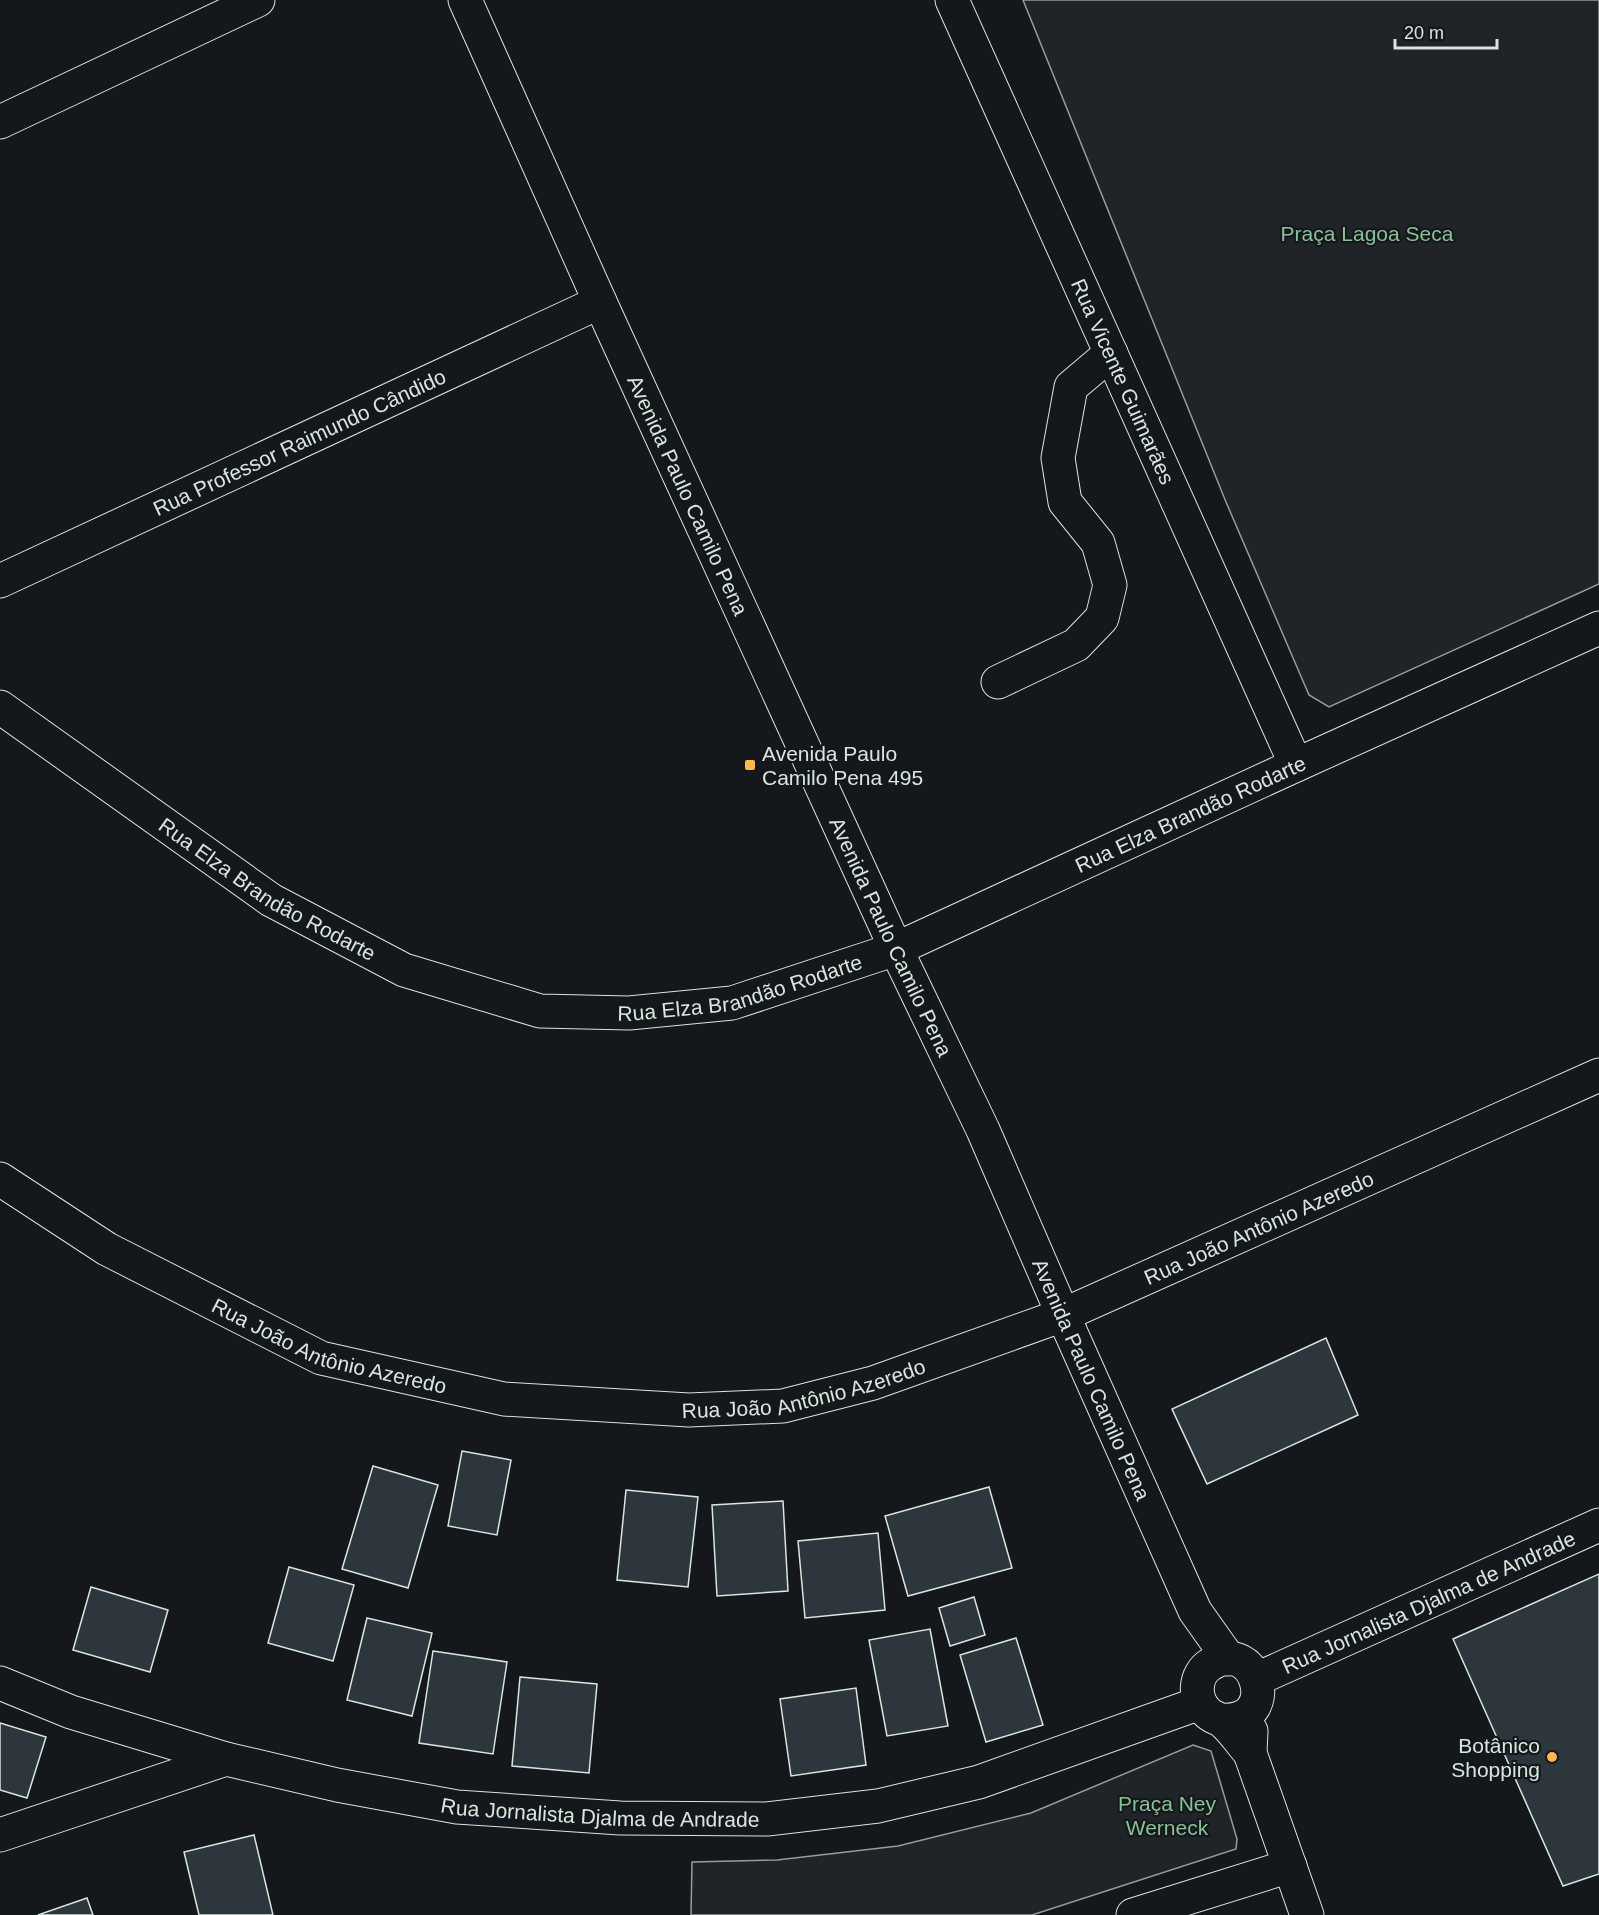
<svg xmlns="http://www.w3.org/2000/svg" width="1599" height="1915" viewBox="0 0 1599 1915" font-family="Arial,sans-serif">
  <rect width="100%" height="100%" fill="#14181c"/>
  <g fill="#202428" stroke="#939e99" stroke-width="1.5">
    <polygon points="1023,0 1599,0 1599,584 1329,707 1309,695 1226,502"/>
    <polygon points="1193,1745 1211,1751 1237,1839 1236,1849 1032,1915 691,1915 692,1862 777,1860 898,1846 1031,1813"/>
  </g>
  <g fill="#2c363c" stroke="#d8e6dc" stroke-width="1.5">
    <polygon points="1326,1338 1358,1415 1207,1484 1172,1409"/>
    <polygon points="462,1451 511,1460 497,1535 448,1526"/>
    <polygon points="373,1466 438,1485 408,1588 342,1569"/>
    <polygon points="989,1487 1012,1568 908,1596 885,1516"/>
    <polygon points="626,1490 698,1497 688,1587 617,1580"/>
    <polygon points="783,1501 788,1591 717,1596 712,1505"/>
    <polygon points="878,1533 885,1610 805,1618 798,1541"/>
    <polygon points="289,1567 354,1585 333,1661 268,1643"/>
    <polygon points="1599,1574 1599,1874 1563,1886 1453,1639"/>
    <polygon points="91,1587 168,1610 150,1672 73,1650"/>
    <polygon points="974,1597 985,1635 950,1646 939,1608"/>
    <polygon points="367,1618 432,1633 412,1716 347,1700"/>
    <polygon points="930,1629 948,1726 887,1736 869,1640"/>
    <polygon points="1016,1638 1043,1725 986,1742 960,1655"/>
    <polygon points="433,1651 507,1662 493,1754 419,1743"/>
    <polygon points="520,1677 597,1684 589,1773 512,1766"/>
    <polygon points="856,1688 866,1765 791,1776 780,1699"/>
    <polygon points="0,1723 46,1737 27,1798 0,1790"/>
    <polygon points="254,1835 273,1915 199,1915 184,1852"/>
    <polygon points="87,1898 93,1915 38,1915"/>
  </g>
  <g fill="none" stroke-linecap="round" stroke-linejoin="round">
    <g stroke="#d8e6dc" stroke-width="35">
      <g id="minor">
        <path id="s1" d="M465,0L600,302L896,949L983,1130L1063,1315L1195,1611L1229,1659"/>
        <path id="s2" d="M952,0L1296,765"/>
        <polyline points="0,122 258,0"/>
        <path id="s3" d="M0,581L600,302"/>
        <polyline points="998,682 1076,645 1102,618 1110,585 1098,543 1065,502 1058,458 1071,387 1111,353"/>
        <path id="s4" d="M0,707L271,900L404,970L540,1011L629,1013L732,1003L896,949L1296,765L1599,628"/>
        <path id="s5" d="M0,1179L107,1249L321,1358L504,1399L689,1410L783,1406L873,1383L1063,1315L1599,1075"/>
        <path id="s6" d="M1257,1679L1599,1525"/>
        <path id="s7" d="M0,1683L71,1712L226,1759L337,1785L457,1807L620,1818L767,1819L878,1806L979,1782L1200,1703"/>
        <path d="M1221,1720C1284,1724 1256,1635 1211,1664C1194,1674 1193,1699 1207,1712C1211,1717 1218,1718 1222,1721C1233,1730 1241,1743 1250,1753"/>
        <polyline points="1251,1731 1250,1753 1307,1915"/>
        <polyline points="0,1835 226,1759"/>
        <polyline points="1133,1915 1290,1866"/>
      </g>
    </g>
    <use href="#minor" stroke="#14181c" stroke-width="33"/>
  </g>
  <g fill="#ffb74d" stroke="#14181c" stroke-width="2">
    <rect x="744" y="759" width="12" height="12" rx="3"/>
    <circle cx="1552" cy="1757" r="6"/>
  </g>
  <g text-anchor="middle" dominant-baseline="central" stroke-width="4.5" stroke-linejoin="round" paint-order="stroke">
    <g font-size="21" fill="#8ac095" stroke="#14181c">
      <text x="1367" y="233">Praça Lagoa Seca</text>
      <text x="1167" y="1803">Praça Ney<tspan x="1167" dy="24">Werneck</tspan></text>
    </g>
    <g font-size="21" fill="#d8e6dc" stroke="#14181c">
      <text stroke="none"><textPath href="#s2" startOffset="418">Rua Vicente Guimarães</textPath></text>
      <text stroke="none"><textPath href="#s3" startOffset="330">Rua Professor Raimundo Cândido</textPath></text>
      <text stroke="none"><textPath href="#s1" startOffset="543">Avenida Paulo Camilo Pena</textPath></text>
      <text stroke="none"><textPath href="#s4" startOffset="1314">Rua Elza Brandão Rodarte</textPath></text>
      <text stroke="none"><textPath href="#s4" startOffset="324">Rua Elza Brandão Rodarte</textPath></text>
      <text stroke="none"><textPath href="#s1" startOffset="1029">Avenida Paulo Camilo Pena</textPath></text>
      <text stroke="none"><textPath href="#s4" startOffset="828">Rua Elza Brandão Rodarte</textPath></text>
      <text stroke="none"><textPath href="#s5" startOffset="1344">Rua João Antônio Azeredo</textPath></text>
      <text stroke="none"><textPath href="#s5" startOffset="372">Rua João Antônio Azeredo</textPath></text>
      <text stroke="none"><textPath href="#s1" startOffset="1515">Avenida Paulo Camilo Pena</textPath></text>
      <text stroke="none"><textPath href="#s5" startOffset="858">Rua João Antônio Azeredo</textPath></text>
      <text stroke="none"><textPath href="#s6" startOffset="188">Rua Jornalista Djalma de Andrade</textPath></text>
      <text stroke="none"><textPath href="#s7" startOffset="618">Rua Jornalista Djalma de Andrade</textPath></text>
    </g>
    <g font-size="21" fill="#d8e6dc" stroke="#14181c" text-anchor="start">
      <text x="762" y="753">Avenida Paulo<tspan x="762" dy="24">Camilo Pena 495</tspan></text>
      <text x="1540" y="1745" text-anchor="end">Botânico<tspan x="1540" dy="24">Shopping</tspan></text>
    </g>
  </g>
  <path d="M1395 39v9h102v-9" fill="none" stroke="#d8e6dc" stroke-width="3"/>
  <text x="1404" y="39" font-size="18" fill="#d8e6dc" stroke="#14181c" stroke-width="4.5" paint-order="stroke">20 m</text>
</svg>
